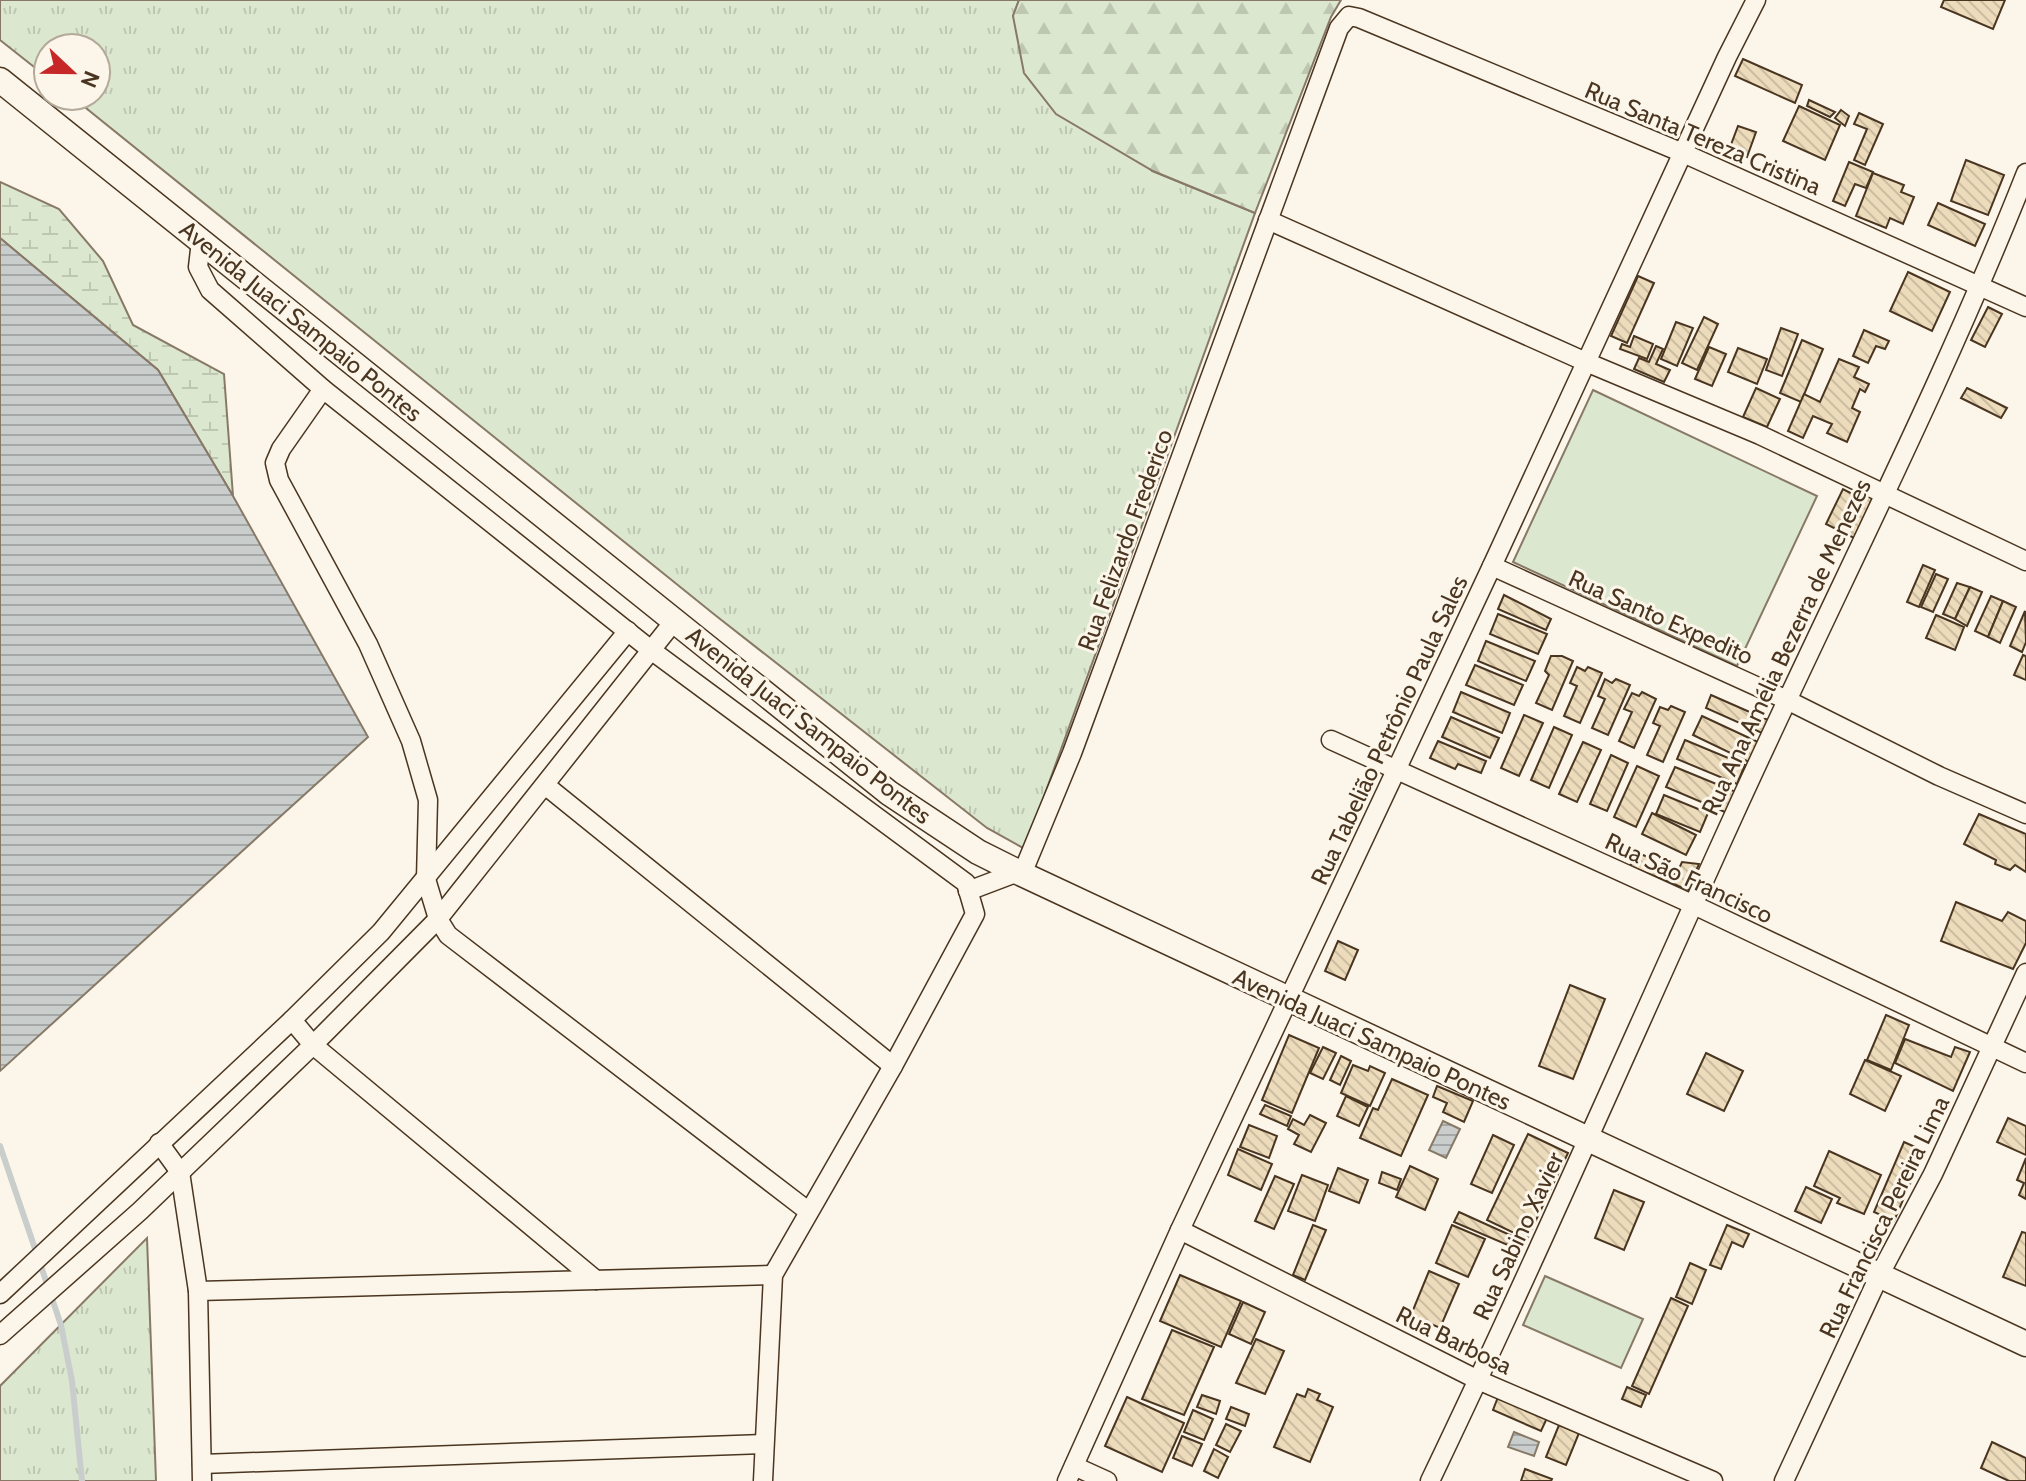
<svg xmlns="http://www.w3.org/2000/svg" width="2026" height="1481" viewBox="0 0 2026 1481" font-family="Cabin,sans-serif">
  <defs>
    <pattern id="grass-tufts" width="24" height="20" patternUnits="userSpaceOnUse" patternTransform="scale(2)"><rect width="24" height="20" fill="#dce7d0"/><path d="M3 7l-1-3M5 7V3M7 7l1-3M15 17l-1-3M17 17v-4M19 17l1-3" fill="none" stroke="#bec7b2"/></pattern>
    <pattern id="forest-firs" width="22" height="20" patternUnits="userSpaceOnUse" patternTransform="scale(2)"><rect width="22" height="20" fill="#dce7d0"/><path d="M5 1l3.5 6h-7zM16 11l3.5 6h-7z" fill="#bec7b2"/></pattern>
    <pattern id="wetland-marsh" width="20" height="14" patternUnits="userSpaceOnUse" patternTransform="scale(2)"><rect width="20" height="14" fill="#dce7d0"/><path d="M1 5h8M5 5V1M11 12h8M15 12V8" fill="none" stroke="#bec7b2"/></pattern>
    <pattern id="water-rules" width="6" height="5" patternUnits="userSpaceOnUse" patternTransform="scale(2)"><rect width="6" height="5" fill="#c9cecd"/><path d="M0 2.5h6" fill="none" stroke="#a5a8a6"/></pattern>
    <pattern id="building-back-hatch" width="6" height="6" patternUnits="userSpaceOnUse" patternTransform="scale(2)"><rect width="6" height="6" fill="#ecdcbc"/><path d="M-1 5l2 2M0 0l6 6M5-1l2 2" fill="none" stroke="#ccbda1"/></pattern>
  </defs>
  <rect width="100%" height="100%" fill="#fbf6e9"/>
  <g fill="url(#grass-tufts)" stroke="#887966" stroke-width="2">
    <polygon points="0,0 1019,0 1013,16 1152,171 1255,213 1025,849 987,828 715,615 71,96 96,96 96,48 48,48 48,78 0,40"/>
    <polygon points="147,1238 156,1481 0,1481 0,1386"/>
  </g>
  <polygon fill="url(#forest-firs)" stroke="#887966" stroke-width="2" points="1019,0 1341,0 1331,17 1255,213 1153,171 1056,114 1024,73 1013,16"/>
  <polygon fill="url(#wetland-marsh)" stroke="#887966" stroke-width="2" points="0,182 59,209 103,261 133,325 224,374 233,496 158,370 0,238"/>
  <g fill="#dce7d0" stroke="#887966" stroke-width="2">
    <polygon points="1593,390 1817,496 1737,666 1513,562"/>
    <polygon points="1545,1276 1643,1319 1621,1368 1523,1325"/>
  </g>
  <g fill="url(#water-rules)" stroke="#887966" stroke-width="2">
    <polygon points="0,238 158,370 233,496 368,737 0,1071"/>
    <polygon points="1443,1121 1460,1129 1446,1158 1429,1150"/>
    <polygon points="1514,1432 1539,1442 1534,1456 1508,1447"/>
  </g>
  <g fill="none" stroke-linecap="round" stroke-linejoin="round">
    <polyline stroke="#c9cecd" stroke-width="6" points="0,1146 61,1325 72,1381 82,1481"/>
  </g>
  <g fill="url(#building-back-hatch)" stroke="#4a3520" stroke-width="2">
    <polygon points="1944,0 2005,0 1993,29 1941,7"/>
    <polygon points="1743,59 1802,85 1795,103 1735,76"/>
    <polygon points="1809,100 1835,112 1830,117 1807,106"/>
    <polygon points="1799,106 1840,125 1825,160 1783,141"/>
    <polygon points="1841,110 1849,116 1845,126 1835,118"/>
    <polygon points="1859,113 1883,124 1865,165 1854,160 1867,129 1854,124"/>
    <polygon points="1738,126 1756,132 1747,157 1729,150"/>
    <polygon points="1966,160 2004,175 1988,215 1951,201"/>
    <polygon points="1849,162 1873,172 1866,188 1855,184 1845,206 1833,201"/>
    <polygon points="1873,173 1904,185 1901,192 1914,197 1903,224 1890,218 1886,228 1856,216"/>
    <polygon points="1938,203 1985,224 1975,246 1928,225"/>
    <polygon points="1908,272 1950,292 1932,331 1890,311"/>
    <polygon points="1638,276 1654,283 1627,343 1611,336"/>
    <polygon points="1988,307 2002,314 1985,347 1971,340"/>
    <polygon points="1704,317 1718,324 1697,370 1682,363"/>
    <polygon points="1676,322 1693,328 1677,366 1661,359"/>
    <polygon points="1781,328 1798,334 1782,376 1766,370"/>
    <polygon points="1864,330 1889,341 1885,349 1876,346 1868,363 1853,356"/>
    <polygon points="1634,336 1653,344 1647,359 1620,349 1622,344 1630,347"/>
    <polygon points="1802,340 1823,349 1801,402 1780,393"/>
    <polygon points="1656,346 1663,349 1656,364 1670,370 1664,382 1634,369 1639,358 1649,362"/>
    <polygon points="1709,347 1726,354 1712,386 1695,379"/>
    <polygon points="1738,348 1767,359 1757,384 1728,372"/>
    <polygon points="1839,359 1859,367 1854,377 1869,384 1865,392 1860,389 1852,408 1860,412 1847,442 1827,433 1832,424 1813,416 1803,438 1788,431 1804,394 1820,402"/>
    <polygon points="1756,388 1780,399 1767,427 1743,417"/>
    <polygon points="1967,388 2007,408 2001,418 1961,398"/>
    <polygon points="1861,487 1875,493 1854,538 1826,524 1843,489 1856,496"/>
    <polygon points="1923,565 1935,570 1919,607 1907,602"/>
    <polygon points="1936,574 1948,579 1933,612 1921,607"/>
    <polygon points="1957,583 1970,587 1955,619 1943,614"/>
    <polygon points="1970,587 1982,592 1967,626 1955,619"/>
    <polygon points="1504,595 1551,619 1546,630 1498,609"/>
    <polygon points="1991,596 2003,601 1988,637 1975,631"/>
    <polygon points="2003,601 2016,607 2000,643 1988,637"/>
    <polygon points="2025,611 2026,642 2022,652 2010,646"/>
    <polygon points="1498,614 1547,634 1538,654 1490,634"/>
    <polygon points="1936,615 1964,627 1955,650 1926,638"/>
    <polygon points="1486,641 1535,661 1526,681 1478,661"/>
    <polygon points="2023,655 2026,656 2026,680 2014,675"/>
    <polygon points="1551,656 1562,656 1573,661 1552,710 1536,703 1549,675 1545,671"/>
    <polygon points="1475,665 1523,685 1514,705 1466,685"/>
    <polygon points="1577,667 1585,671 1588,667 1602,673 1580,723 1564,716 1577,686 1570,683"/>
    <polygon points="1605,679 1612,683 1616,679 1630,685 1608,735 1592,728 1605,699 1598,696"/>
    <polygon points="1461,692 1510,713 1502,733 1453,712"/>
    <polygon points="1642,692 1656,699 1634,748 1619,741 1632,712 1624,709 1632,693 1639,696"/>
    <polygon points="1711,695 1768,720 1762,733 1706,708"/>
    <polygon points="1671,706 1685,712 1663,762 1647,755 1660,726 1653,723 1660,707 1668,710"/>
    <polygon points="1524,715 1543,723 1519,776 1501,768"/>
    <polygon points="1702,716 1758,742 1749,762 1693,735"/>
    <polygon points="1451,717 1499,738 1490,758 1442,737"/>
    <polygon points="1554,727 1572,735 1549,788 1531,780"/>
    <polygon points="1685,740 1745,765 1737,784 1677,759"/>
    <polygon points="1438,741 1486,761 1481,773 1458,764 1455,769 1430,758"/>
    <polygon points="1583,742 1601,750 1577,802 1559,794"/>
    <polygon points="1611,755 1628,763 1607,811 1590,804"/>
    <polygon points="1637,766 1659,776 1636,827 1614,817"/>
    <polygon points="1675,767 1736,792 1727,813 1666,787"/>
    <polygon points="1664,795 1708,813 1700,832 1656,814"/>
    <polygon points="1652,813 1696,835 1686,855 1642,834"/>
    <polygon points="1979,814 2026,834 2026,872 2015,865 2010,870 1995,864 1996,860 1964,844"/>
    <polygon points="1636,852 1657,861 1659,868 1676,875 1682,862 1699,864 1688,890 1630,866"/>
    <polygon points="1956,902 2002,921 2008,912 2026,921 2026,943 2013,969 1941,941"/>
    <polygon points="1338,941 1358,950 1345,980 1325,971"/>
    <polygon points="1570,985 1605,999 1573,1079 1539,1066"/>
    <polygon points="1886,1015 1909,1025 1891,1070 1867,1060"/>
    <polygon points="1289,1035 1319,1048 1292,1113 1262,1100"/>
    <polygon points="1905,1039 1951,1057 1955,1047 1970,1052 1953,1091 1895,1063"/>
    <polygon points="1323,1047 1336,1053 1323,1079 1310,1073"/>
    <polygon points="1706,1053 1743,1071 1724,1111 1687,1094"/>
    <polygon points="1341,1056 1351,1061 1340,1085 1330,1080"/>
    <polygon points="1865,1060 1901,1076 1885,1111 1850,1094"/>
    <polygon points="1353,1065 1368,1071 1370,1066 1385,1073 1370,1106 1341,1093"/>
    <polygon points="1392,1079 1428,1095 1401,1156 1360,1138 1373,1108 1378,1110"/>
    <polygon points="1437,1086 1473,1101 1464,1122 1443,1112 1447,1103 1433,1097"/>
    <polygon points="1346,1096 1368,1107 1359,1126 1337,1116"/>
    <polygon points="1265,1105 1291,1116 1287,1126 1260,1114"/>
    <polygon points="1310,1115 1326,1123 1311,1152 1294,1144 1299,1135 1288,1129 1293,1119 1304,1125"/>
    <polygon points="2008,1118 2026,1126 2026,1155 1997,1142"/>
    <polygon points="1249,1125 1277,1136 1269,1158 1240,1147"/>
    <polygon points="1528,1134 1568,1153 1527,1239 1487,1220"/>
    <polygon points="1493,1135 1514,1145 1492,1193 1471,1184"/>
    <polygon points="1904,1142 1924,1151 1894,1221 1874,1212"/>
    <polygon points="1238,1149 1272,1164 1261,1190 1228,1175"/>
    <polygon points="1829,1151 1881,1175 1864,1214 1837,1203 1840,1198 1814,1186"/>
    <polygon points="2026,1158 2026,1199 2019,1195 2024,1183 2017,1180"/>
    <polygon points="1410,1166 1438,1179 1425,1210 1396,1197"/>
    <polygon points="1338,1168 1368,1180 1359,1203 1329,1191"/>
    <polygon points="1382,1172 1401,1179 1397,1190 1379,1183"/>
    <polygon points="1302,1175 1328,1185 1315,1221 1288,1211"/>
    <polygon points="1275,1176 1294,1184 1274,1229 1255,1221"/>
    <polygon points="1806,1187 1832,1199 1821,1223 1795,1211"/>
    <polygon points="1614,1190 1644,1202 1624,1250 1595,1238"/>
    <polygon points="1459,1212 1521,1240 1517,1249 1454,1222"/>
    <polygon points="1313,1225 1326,1230 1305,1280 1293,1275"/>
    <polygon points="1452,1225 1485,1239 1468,1277 1436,1263"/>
    <polygon points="1727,1225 1749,1234 1743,1247 1732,1242 1721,1269 1710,1265"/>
    <polygon points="2022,1232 2026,1233 2026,1286 2003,1277"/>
    <polygon points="1690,1263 1706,1270 1692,1304 1676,1297"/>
    <polygon points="1429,1271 1459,1284 1440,1328 1411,1315"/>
    <polygon points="1180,1275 1241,1301 1221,1347 1160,1321"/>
    <polygon points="1671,1298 1688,1306 1649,1394 1632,1386"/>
    <polygon points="1243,1302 1265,1312 1251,1344 1229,1334"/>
    <polygon points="1172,1330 1214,1347 1184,1415 1142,1399"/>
    <polygon points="1256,1339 1284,1351 1265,1394 1236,1383"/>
    <polygon points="1627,1387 1646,1395 1641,1407 1622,1399"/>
    <polygon points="1308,1389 1320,1394 1317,1400 1333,1407 1310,1462 1274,1447 1297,1394 1305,1397"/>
    <polygon points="1202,1395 1220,1401 1216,1414 1197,1407"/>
    <polygon points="1127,1397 1184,1423 1162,1472 1105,1446"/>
    <polygon points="1498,1397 1547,1418 1541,1431 1493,1410"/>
    <polygon points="1231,1407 1249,1414 1245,1426 1226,1419"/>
    <polygon points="1193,1410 1213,1419 1204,1440 1184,1432"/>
    <polygon points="1226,1424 1241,1431 1230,1452 1216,1445"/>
    <polygon points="1559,1425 1579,1433 1566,1465 1546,1457"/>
    <polygon points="1182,1436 1202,1444 1192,1466 1173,1458"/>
    <polygon points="1992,1442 2026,1458 2026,1481 2009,1481 1981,1468"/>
    <polygon points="1214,1449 1228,1457 1218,1478 1204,1471"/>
    <polygon points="1525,1469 1552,1479 1551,1481 1521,1481"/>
  </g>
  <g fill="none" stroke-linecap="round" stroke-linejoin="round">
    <g stroke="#4a3520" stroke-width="21">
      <g id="street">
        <polyline points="1268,220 1586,362 1760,435 2026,561"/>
        <polyline points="201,241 198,267 210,290 323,389 651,650 966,883 975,914 893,1066 773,1275 763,1481"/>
        <polyline points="323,389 281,449 275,463 279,480 368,644 411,741 428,800 426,879 438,919 448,935 808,1211"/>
        <polyline points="1492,566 1789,701 1939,776 2026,814"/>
        <polyline points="1331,740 1694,905 2026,1063"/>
        <polyline points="545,785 893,1066"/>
        <polyline points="1022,874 1072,753 1339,28 1349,16 1359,18 1683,153 2026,307"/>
        <polyline points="968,891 1018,872"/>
        <polyline points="292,1020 313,1045 596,1280"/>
        <polyline points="159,1143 180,1172 198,1291 202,1481"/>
        <polyline points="1180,1230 1478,1380 1713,1481"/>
        <polyline points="198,1291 773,1275"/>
        <polyline points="0,1294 292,1020 381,932 628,631"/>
        <polyline points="0,1335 140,1211 313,1045 438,919 675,620"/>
        <polyline points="202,1464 764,1444"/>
        <polyline points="1074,1466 1107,1481"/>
        <polyline points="1067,1481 1180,1230 1492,566 1727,57 1756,0"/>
        <path d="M1430,1481C1535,1262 1632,1039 1733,817C1830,603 1939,393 2026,173"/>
        <polyline points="1784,1481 1880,1274 1933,1174 2026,973"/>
      </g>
    </g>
    <g stroke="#4a3520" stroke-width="27">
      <polyline id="secondary" points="0,80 889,793 978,852 1022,874 2026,1344"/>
    </g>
    <use href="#street" stroke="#fbf6e9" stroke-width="18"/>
    <use href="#secondary" stroke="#fbf6e9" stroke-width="24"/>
  </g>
  <g text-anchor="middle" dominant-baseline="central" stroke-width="6" stroke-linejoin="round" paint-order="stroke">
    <g font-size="24" fill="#4a3520" stroke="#fbf6e9">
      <text transform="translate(1703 138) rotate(23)">Rua Santa Tereza Cristina</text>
      <text transform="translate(301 321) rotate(39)">Avenida Juaci Sampaio Pontes</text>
      <text transform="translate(1125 540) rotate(-70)">Rua Felizardo Frederico</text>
      <text transform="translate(1661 617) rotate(24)">Rua Santo Expedito</text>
      <text transform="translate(1786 647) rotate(-65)">Rua Ana Amélia Bezerra de Menezes</text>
      <text transform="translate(809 725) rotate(38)">Avenida Juaci Sampaio Pontes</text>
      <text transform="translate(1389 730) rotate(-65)">Rua Tabelião Petrônio Paula Sales</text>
      <text transform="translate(1689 878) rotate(25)">Rua São Francisco</text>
      <text transform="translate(1372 1039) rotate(25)">Avenida Juaci Sampaio Pontes</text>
      <text transform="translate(1884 1217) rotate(-64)">Rua Francisca Pereira Lima</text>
      <text transform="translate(1518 1236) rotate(-65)">Rua Sabino Xavier</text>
      <text transform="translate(1454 1340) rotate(26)">Rua Barbosa</text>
    </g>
  </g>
  <g transform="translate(72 72) rotate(112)"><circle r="38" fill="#fbf6e9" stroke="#b4a999" stroke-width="2"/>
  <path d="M0-6L14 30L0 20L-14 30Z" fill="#c62828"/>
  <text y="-12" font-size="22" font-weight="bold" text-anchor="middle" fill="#4a3520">N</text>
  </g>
</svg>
